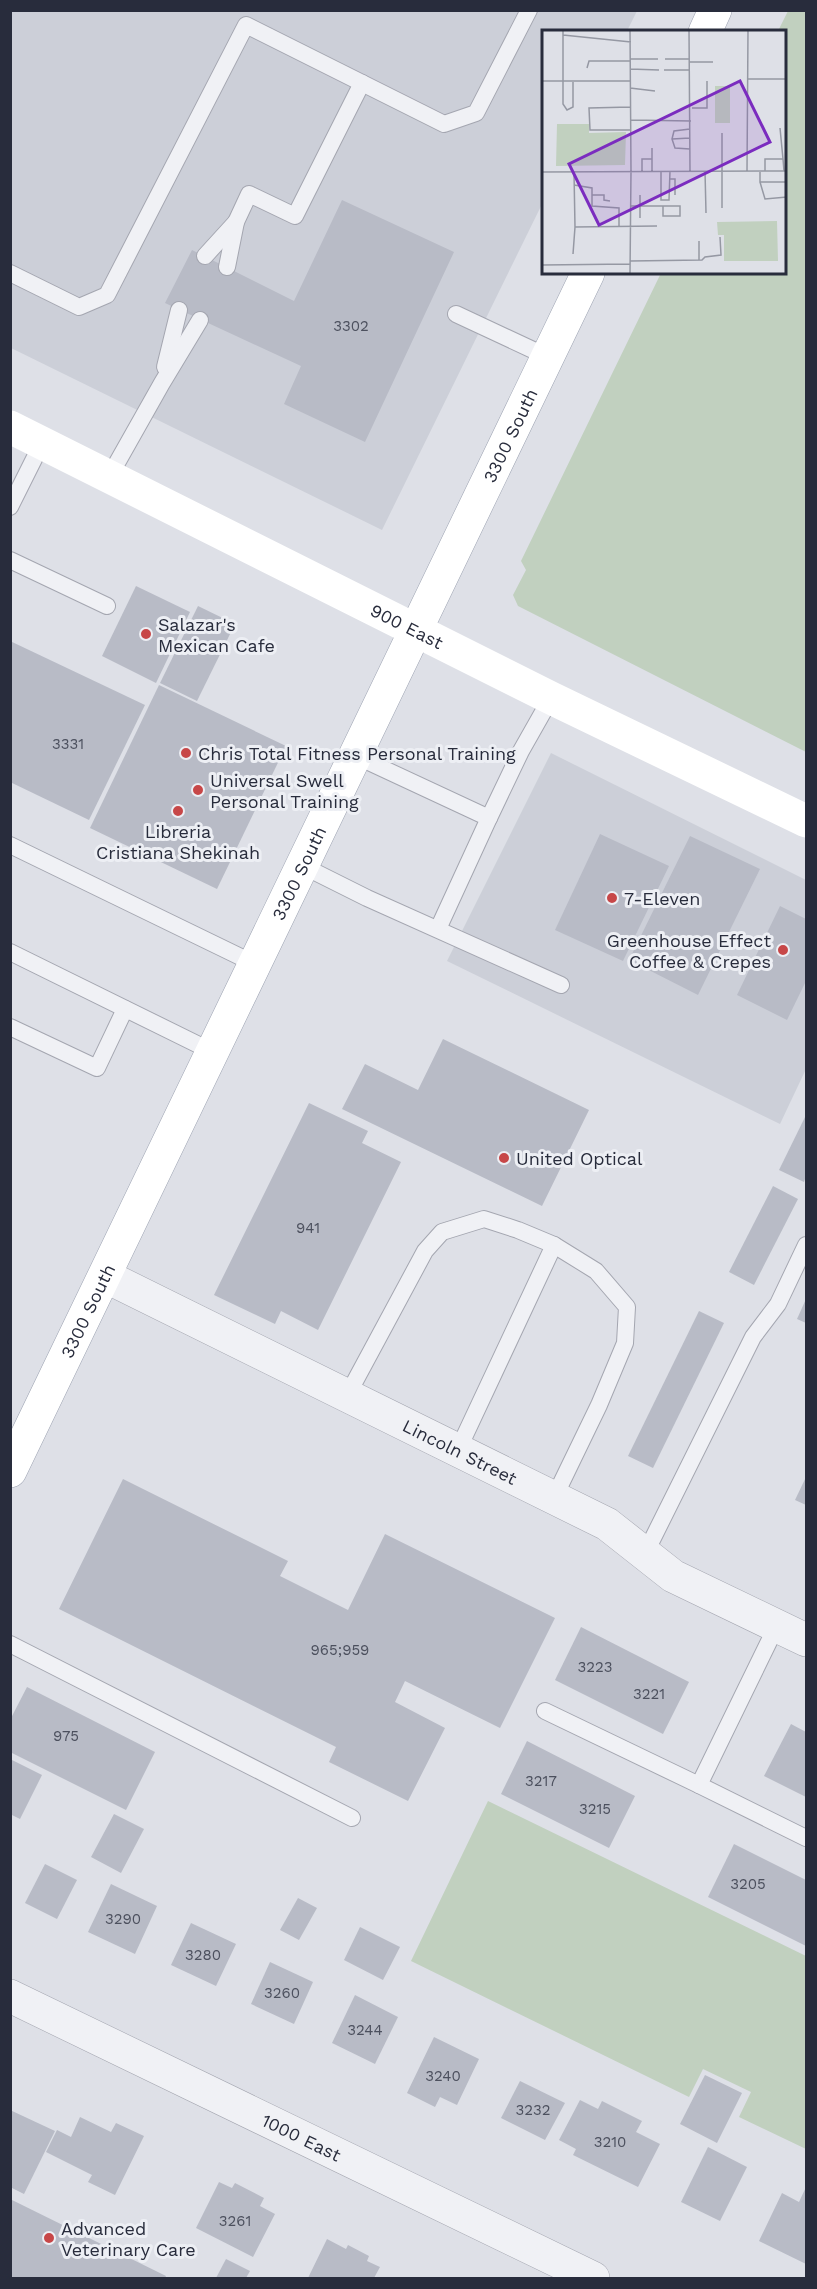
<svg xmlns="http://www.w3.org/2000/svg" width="817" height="2289" viewBox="0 0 817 2289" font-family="'Work Sans',sans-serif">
  <rect width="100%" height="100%" fill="#dee0e7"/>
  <g fill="#cccfd8">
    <polygon points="10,11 637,11 627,31 544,32 544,200 382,530 11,348"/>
    <polygon points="551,753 806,880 806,1069 780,1124 447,961"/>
  </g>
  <g fill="#c1d0bf">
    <polygon points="788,11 806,11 806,752 518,606 513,595 526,570 521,561 661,273 786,273 786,32 778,31"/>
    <polygon points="488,1801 806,1956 806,2149 739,2117 751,2092 703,2069 689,2097 411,1961"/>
  </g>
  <g fill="#b8bbc6">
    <polygon points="342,200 454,252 365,442 284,404 301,366 165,303 192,250 294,301"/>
    <polygon points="136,586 190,612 156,683 102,656"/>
    <polygon points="198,606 235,624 197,701 160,683"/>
    <polygon points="10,641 145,705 89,820 10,782"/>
    <polygon points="159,685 286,746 217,889 90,828"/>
    <polygon points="600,834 669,866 623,961 555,930"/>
    <polygon points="690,836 760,869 698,995 629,960"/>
    <polygon points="780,906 806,919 806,981 787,1020 737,995"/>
    <polygon points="443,1039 589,1110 542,1206 342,1109 365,1064 418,1090"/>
    <polygon points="309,1103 368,1131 362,1143 401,1162 318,1330 281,1311 275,1324 214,1295"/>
    <polygon points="806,1115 806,1176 804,1182 779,1170"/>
    <polygon points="773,1186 798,1199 754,1285 729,1272"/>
    <polygon points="806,1299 806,1323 797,1319"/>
    <polygon points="699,1311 724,1323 653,1468 628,1456"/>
    <polygon points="806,1477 806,1505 795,1500"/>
    <polygon points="123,1479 288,1561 280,1576 348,1610 385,1534 555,1618 500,1728 405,1681 395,1702 445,1728 408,1801 329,1762 336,1747 59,1609"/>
    <polygon points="581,1627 689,1682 663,1734 555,1680"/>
    <polygon points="27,1687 155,1752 126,1810 10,1752 10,1720"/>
    <polygon points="791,1724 806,1732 806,1797 764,1776"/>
    <polygon points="527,1741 635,1796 609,1848 501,1794"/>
    <polygon points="10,1759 42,1775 20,1819 10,1814"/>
    <polygon points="114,1814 144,1829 121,1873 91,1857"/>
    <polygon points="734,1844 806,1880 806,1946 708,1897"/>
    <polygon points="45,1864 77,1880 57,1919 25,1903"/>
    <polygon points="111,1884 157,1906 135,1954 88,1932"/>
    <polygon points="298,1898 317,1908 299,1940 280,1930"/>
    <polygon points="191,1923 236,1944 216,1986 171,1965"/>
    <polygon points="360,1927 400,1947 383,1980 344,1960"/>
    <polygon points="270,1962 313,1982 294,2024 251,2004"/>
    <polygon points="355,1995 398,2017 375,2064 332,2043"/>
    <polygon points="434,2037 479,2059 457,2105 440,2097 435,2107 407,2093"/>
    <polygon points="705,2075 742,2093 717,2143 680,2124"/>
    <polygon points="520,2081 565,2103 545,2140 501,2118"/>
    <polygon points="580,2100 598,2109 602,2101 642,2121 636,2132 660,2144 638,2187 573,2155 576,2149 559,2140"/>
    <polygon points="10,2110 55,2131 24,2194 10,2187"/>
    <polygon points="80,2117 111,2132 116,2123 144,2136 115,2195 88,2182 92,2175 46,2152 57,2130 71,2137"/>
    <polygon points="708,2147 747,2167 720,2221 681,2202"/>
    <polygon points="219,2182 232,2188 235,2183 264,2198 260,2206 275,2214 253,2257 196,2228"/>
    <polygon points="806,2187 806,2264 759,2241 782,2193 799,2202"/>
    <polygon points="10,2199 166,2276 165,2278 10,2278"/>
    <polygon points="327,2239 346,2249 348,2245 369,2256 367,2261 380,2267 374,2278 308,2278"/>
    <polygon points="226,2259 250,2271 246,2278 216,2278"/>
  </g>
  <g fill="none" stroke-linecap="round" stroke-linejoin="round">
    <g stroke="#a4a6b0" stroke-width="18">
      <g id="lane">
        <polyline points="205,256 236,222"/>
        <polyline points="227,267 236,222 249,194 295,216 362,83"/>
        <polyline points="10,273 79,307 107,295 246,25 444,124 476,113 529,10"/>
        <polyline points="456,314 548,357"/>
        <polyline points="165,367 179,310"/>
        <polyline points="109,477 162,383 200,320"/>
        <polyline points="10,507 42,443"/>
        <polyline points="10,560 107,606"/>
        <polyline points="356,756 489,818 438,929"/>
        <polyline points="489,818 521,751 551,698"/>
        <polyline points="10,845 255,964"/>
        <polyline points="303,866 367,898 561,985"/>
        <polyline points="10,952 213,1052"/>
        <polyline points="10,1027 97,1068 125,1009"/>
        <polyline points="347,1396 425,1251 442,1232 484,1219 518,1230 554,1245 596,1271 627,1307 625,1343 599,1405 554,1498"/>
        <polyline points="458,1450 554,1245"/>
        <polyline points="645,1554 753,1337 778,1304 806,1245"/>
        <polyline points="777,1625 699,1785 806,1838"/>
        <polyline points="10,1644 352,1818"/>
        <polyline points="545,1711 699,1785"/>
      </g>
    </g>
    <g stroke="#a4a6b0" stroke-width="34">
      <g id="street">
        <path id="s1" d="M105,1276L607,1524L673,1576L806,1640"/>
        <path id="s2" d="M10,1996L593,2278"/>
      </g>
    </g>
    <g stroke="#9da3b2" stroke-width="34">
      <g id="primary">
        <polyline points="705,32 715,10"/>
        <path id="s4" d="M10,1471L588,273"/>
      </g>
    </g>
    <use href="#lane" stroke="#f0f1f5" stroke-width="16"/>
    <use href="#street" stroke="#f0f1f5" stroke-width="33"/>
    <path stroke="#fff" stroke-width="33" id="s3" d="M10,427L551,698L806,821"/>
    <use href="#primary" stroke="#fff" stroke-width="33"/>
  </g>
  <g fill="#c74748" stroke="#edeff4" stroke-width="2">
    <circle cx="146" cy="634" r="6"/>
    <circle cx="186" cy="753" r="6"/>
    <circle cx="198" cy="790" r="6"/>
    <circle cx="178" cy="811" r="6"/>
    <circle cx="612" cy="898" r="6"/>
    <circle cx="783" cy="950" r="6"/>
    <circle cx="504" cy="1158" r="6"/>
    <circle cx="49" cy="2238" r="6"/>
  </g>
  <g text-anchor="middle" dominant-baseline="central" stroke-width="6" stroke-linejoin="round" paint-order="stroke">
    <g font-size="15" fill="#4c505e">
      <text x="351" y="326">3302</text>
      <text x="68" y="744">3331</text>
      <text x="308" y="1228">941</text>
      <text x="340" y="1650">965;959</text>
      <text x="595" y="1667">3223</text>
      <text x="649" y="1694">3221</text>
      <text x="66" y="1736">975</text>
      <text x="541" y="1781">3217</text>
      <text x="595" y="1809">3215</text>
      <text x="748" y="1884">3205</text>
      <text x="123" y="1919">3290</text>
      <text x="203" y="1955">3280</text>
      <text x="282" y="1993">3260</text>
      <text x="365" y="2030">3244</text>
      <text x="443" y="2076">3240</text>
      <text x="533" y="2110">3232</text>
      <text x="610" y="2142">3210</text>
      <text x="235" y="2221">3261</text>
    </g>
    <g font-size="18" fill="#282c3c" stroke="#edeff4">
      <text stroke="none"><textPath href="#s4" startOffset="1150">3300 South</textPath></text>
      <text stroke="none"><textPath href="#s3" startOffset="444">900 East</textPath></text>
      <text stroke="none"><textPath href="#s4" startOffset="664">3300 South</textPath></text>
      <text stroke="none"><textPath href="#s4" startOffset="178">3300 South</textPath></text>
      <text stroke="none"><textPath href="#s1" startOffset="396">Lincoln Street</textPath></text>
      <text stroke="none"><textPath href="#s2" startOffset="324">1000 East</textPath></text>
    </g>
    <g font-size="18" fill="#282c3c" stroke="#edeff4" text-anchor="start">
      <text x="158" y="624">Salazar's<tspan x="158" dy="21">Mexican Cafe</tspan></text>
      <text x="198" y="753">Chris Total Fitness Personal Training</text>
      <text x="210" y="780">Universal Swell<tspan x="210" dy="21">Personal Training</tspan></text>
      <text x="178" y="831" text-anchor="middle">Libreria<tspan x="178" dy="21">Cristiana Shekinah</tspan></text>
      <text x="624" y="898">7-Eleven</text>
      <text x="771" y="940" text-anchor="end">Greenhouse Effect<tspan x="771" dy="21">Coffee &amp; Crepes</tspan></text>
      <text x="516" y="1158">United Optical</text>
      <text x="61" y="2228">Advanced<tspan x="61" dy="21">Veterinary Care</tspan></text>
    </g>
  </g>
  <g transform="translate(542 30)">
    <rect width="244" height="244" fill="#dee0e7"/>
    <path d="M173,56H188V93H173ZM15,94H47V103L84,102L83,135L14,136ZM235,191L236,231H182V205H176L175,192Z" fill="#c1d0bf"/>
    <path fill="none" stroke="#9598a3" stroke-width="1.5" d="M21,0V74L25,80L31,77V52M88,0L89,141M147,0L148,141M21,5L89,12M88,29H116M123,29H147M147,32H171M45,38L47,31H88M88,39L117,40M122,40H147M205,49H245M0,51H89M88,58L113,61M89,77L47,78L48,100H89M150,78H165V51M89,90L149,91M238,98L241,129M180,103V178M130,109L148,108M110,118V141M148,119L133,118L130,109L132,101L148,99M100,141V129H110M119,141V170H127L128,141M163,141L164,183M205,141L206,0M218,141V152H245M223,141V129H241L242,141M0,142L245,141M32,142L33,197L115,196M128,149H133V165M218,152L223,169L245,167M32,155L50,158V176L77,178V197M50,165H62V170L68,171M98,165V188M88,176H138V186H121V176M157,211V230M31,224L33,197M88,231L160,230L163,227L179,225L178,207M0,235L88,234M88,244L89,141"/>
    <path fill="#7b2cbf" fill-opacity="0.15" stroke="#7b2cbf" stroke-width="3" d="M198,51L228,112L57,195L27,134Z"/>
    <rect width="244" height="244" fill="none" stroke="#282c3c" stroke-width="3"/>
  </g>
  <rect width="817" height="2289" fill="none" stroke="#282c3c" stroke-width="24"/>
</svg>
